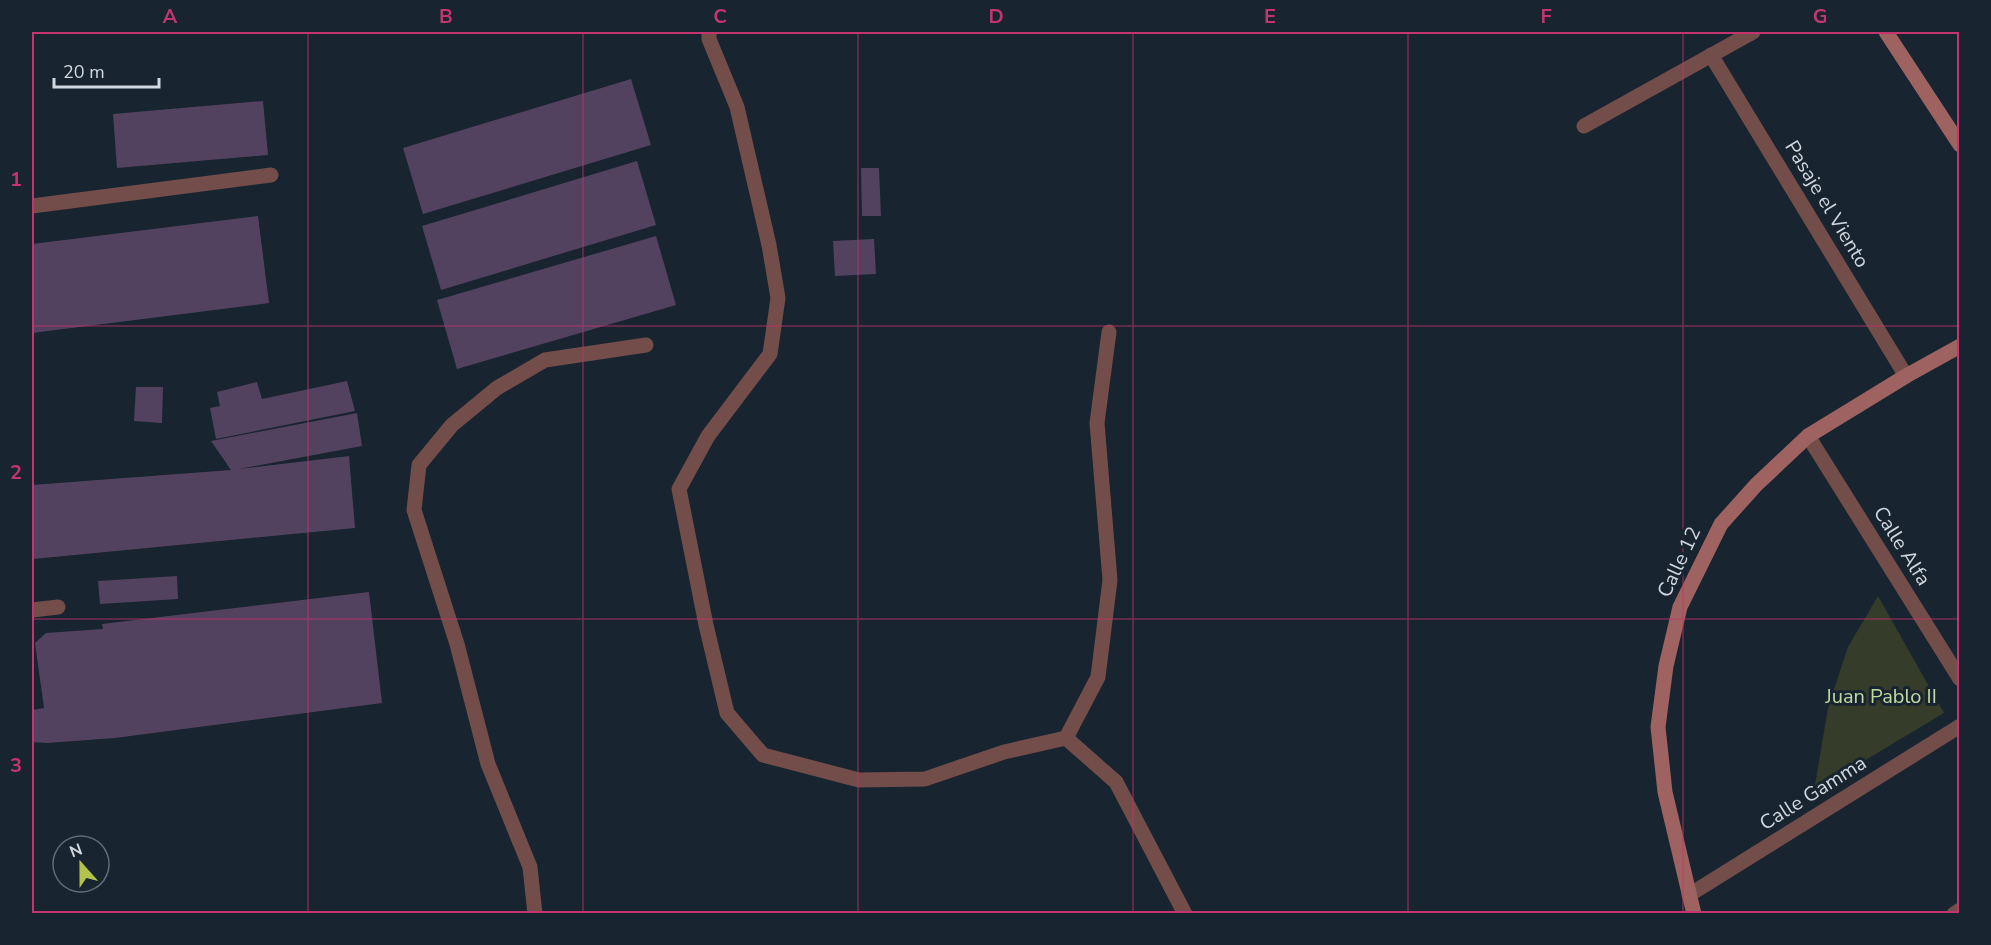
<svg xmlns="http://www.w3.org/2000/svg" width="1991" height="945" viewBox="0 0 1991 945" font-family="'Nunito Sans',sans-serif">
  <rect width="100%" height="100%" fill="#18242f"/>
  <polygon fill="#353d2a" points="1878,596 1944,713 1814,791 1828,708 1848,647"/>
  <g fill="#524260">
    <polygon points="631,79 651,145 423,214 403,148"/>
    <polygon points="263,101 268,155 117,168 113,114"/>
    <polygon points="637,161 656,225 441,290 422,226"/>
    <polygon points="861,168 879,168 881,216 862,216"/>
    <polygon points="258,216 269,303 32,333 32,244"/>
    <polygon points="656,236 676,305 457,369 437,300"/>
    <polygon points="874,239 876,274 835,276 833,241"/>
    <polygon points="347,381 355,411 216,439 210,408 220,406 217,392 257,382 262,399"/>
    <polygon points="136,387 163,387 162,423 134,421"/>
    <polygon points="357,413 362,446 239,469 349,456 355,528 33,559 32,485 231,470 211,441"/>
    <polygon points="177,576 178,599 100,604 98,581"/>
    <polygon points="369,592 382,703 115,738 47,743 32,742 32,710 44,708 35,643 46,633 103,629 102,624"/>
  </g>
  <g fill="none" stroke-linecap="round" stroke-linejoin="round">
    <g stroke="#724d4a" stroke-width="15">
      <polyline points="709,32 709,39 737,107 769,245 778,298 770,354 708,436 679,489 706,625 727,713 763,755 859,780 925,779 1004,752 1066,738 1116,782 1185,914"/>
      <polyline points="32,206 271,175"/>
      <polyline points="32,610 58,607"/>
      <polyline points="1066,738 1098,677 1110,580 1097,423 1109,332"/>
      <polyline points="535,914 530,867 488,764 457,644 414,510 419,465 452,425 497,388 545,360 646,345"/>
    </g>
    <g stroke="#724d4a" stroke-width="15">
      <polyline points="1711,55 1906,376"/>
      <polyline points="1584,126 1753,32"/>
      <polyline points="1808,436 1960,679"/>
      <polyline points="1689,895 1960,726"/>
      <polyline points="1954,914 1960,910"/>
    </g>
    <g stroke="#9e6360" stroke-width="15">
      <polyline points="1886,32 1960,145"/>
      <polyline points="1694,914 1665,792 1658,727 1666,666 1680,607 1721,524 1756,485 1808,436 1906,376 1960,346"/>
    </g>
  </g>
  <path fill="none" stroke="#c4356f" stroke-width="1.5" stroke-opacity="0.55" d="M308,32V914M583,32V914M858,32V914M1133,32V914M1408,32V914M1683,32V914M32,326H1960M32,619H1960"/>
  <g text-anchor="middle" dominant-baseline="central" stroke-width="6" stroke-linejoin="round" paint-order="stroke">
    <g font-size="20" fill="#d1d8e0" stroke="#18242f">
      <text transform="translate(1827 204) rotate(59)">Pasaje el Viento</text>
      <text transform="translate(1902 546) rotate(58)">Calle Alfa</text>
      <text transform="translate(1679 562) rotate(-65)">Calle 12</text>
      <text transform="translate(1813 793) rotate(-32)">Calle Gamma</text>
    </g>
    <g font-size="20" fill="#c1dba0" stroke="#18242f">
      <text x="1881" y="696">Juan Pablo II</text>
    </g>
  </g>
  <rect width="1991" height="945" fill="none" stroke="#18242f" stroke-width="66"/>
  <g transform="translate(81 864) rotate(339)"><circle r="28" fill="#18242f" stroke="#626c76" stroke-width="1.5"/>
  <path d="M0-4.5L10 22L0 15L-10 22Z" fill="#b3c24b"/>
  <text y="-9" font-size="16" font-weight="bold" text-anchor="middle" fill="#d1d8e0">N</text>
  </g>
  <path d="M54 78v9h105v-9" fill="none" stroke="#d1d8e0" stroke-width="3"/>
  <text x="63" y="78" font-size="18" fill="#d1d8e0" stroke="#18242f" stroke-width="4.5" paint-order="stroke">20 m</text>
  <rect x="33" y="33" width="1925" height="879" fill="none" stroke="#c4356f" stroke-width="2"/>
  <g font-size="20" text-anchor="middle" font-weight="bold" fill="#c4356f">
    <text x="170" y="23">A</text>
    <text x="446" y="23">B</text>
    <text x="720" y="23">C</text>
    <text x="996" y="23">D</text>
    <text x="1270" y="23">E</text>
    <text x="1546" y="23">F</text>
    <text x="1820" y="23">G</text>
    <text x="16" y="186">1</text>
    <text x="16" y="479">2</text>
    <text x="16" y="772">3</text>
  </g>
</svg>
